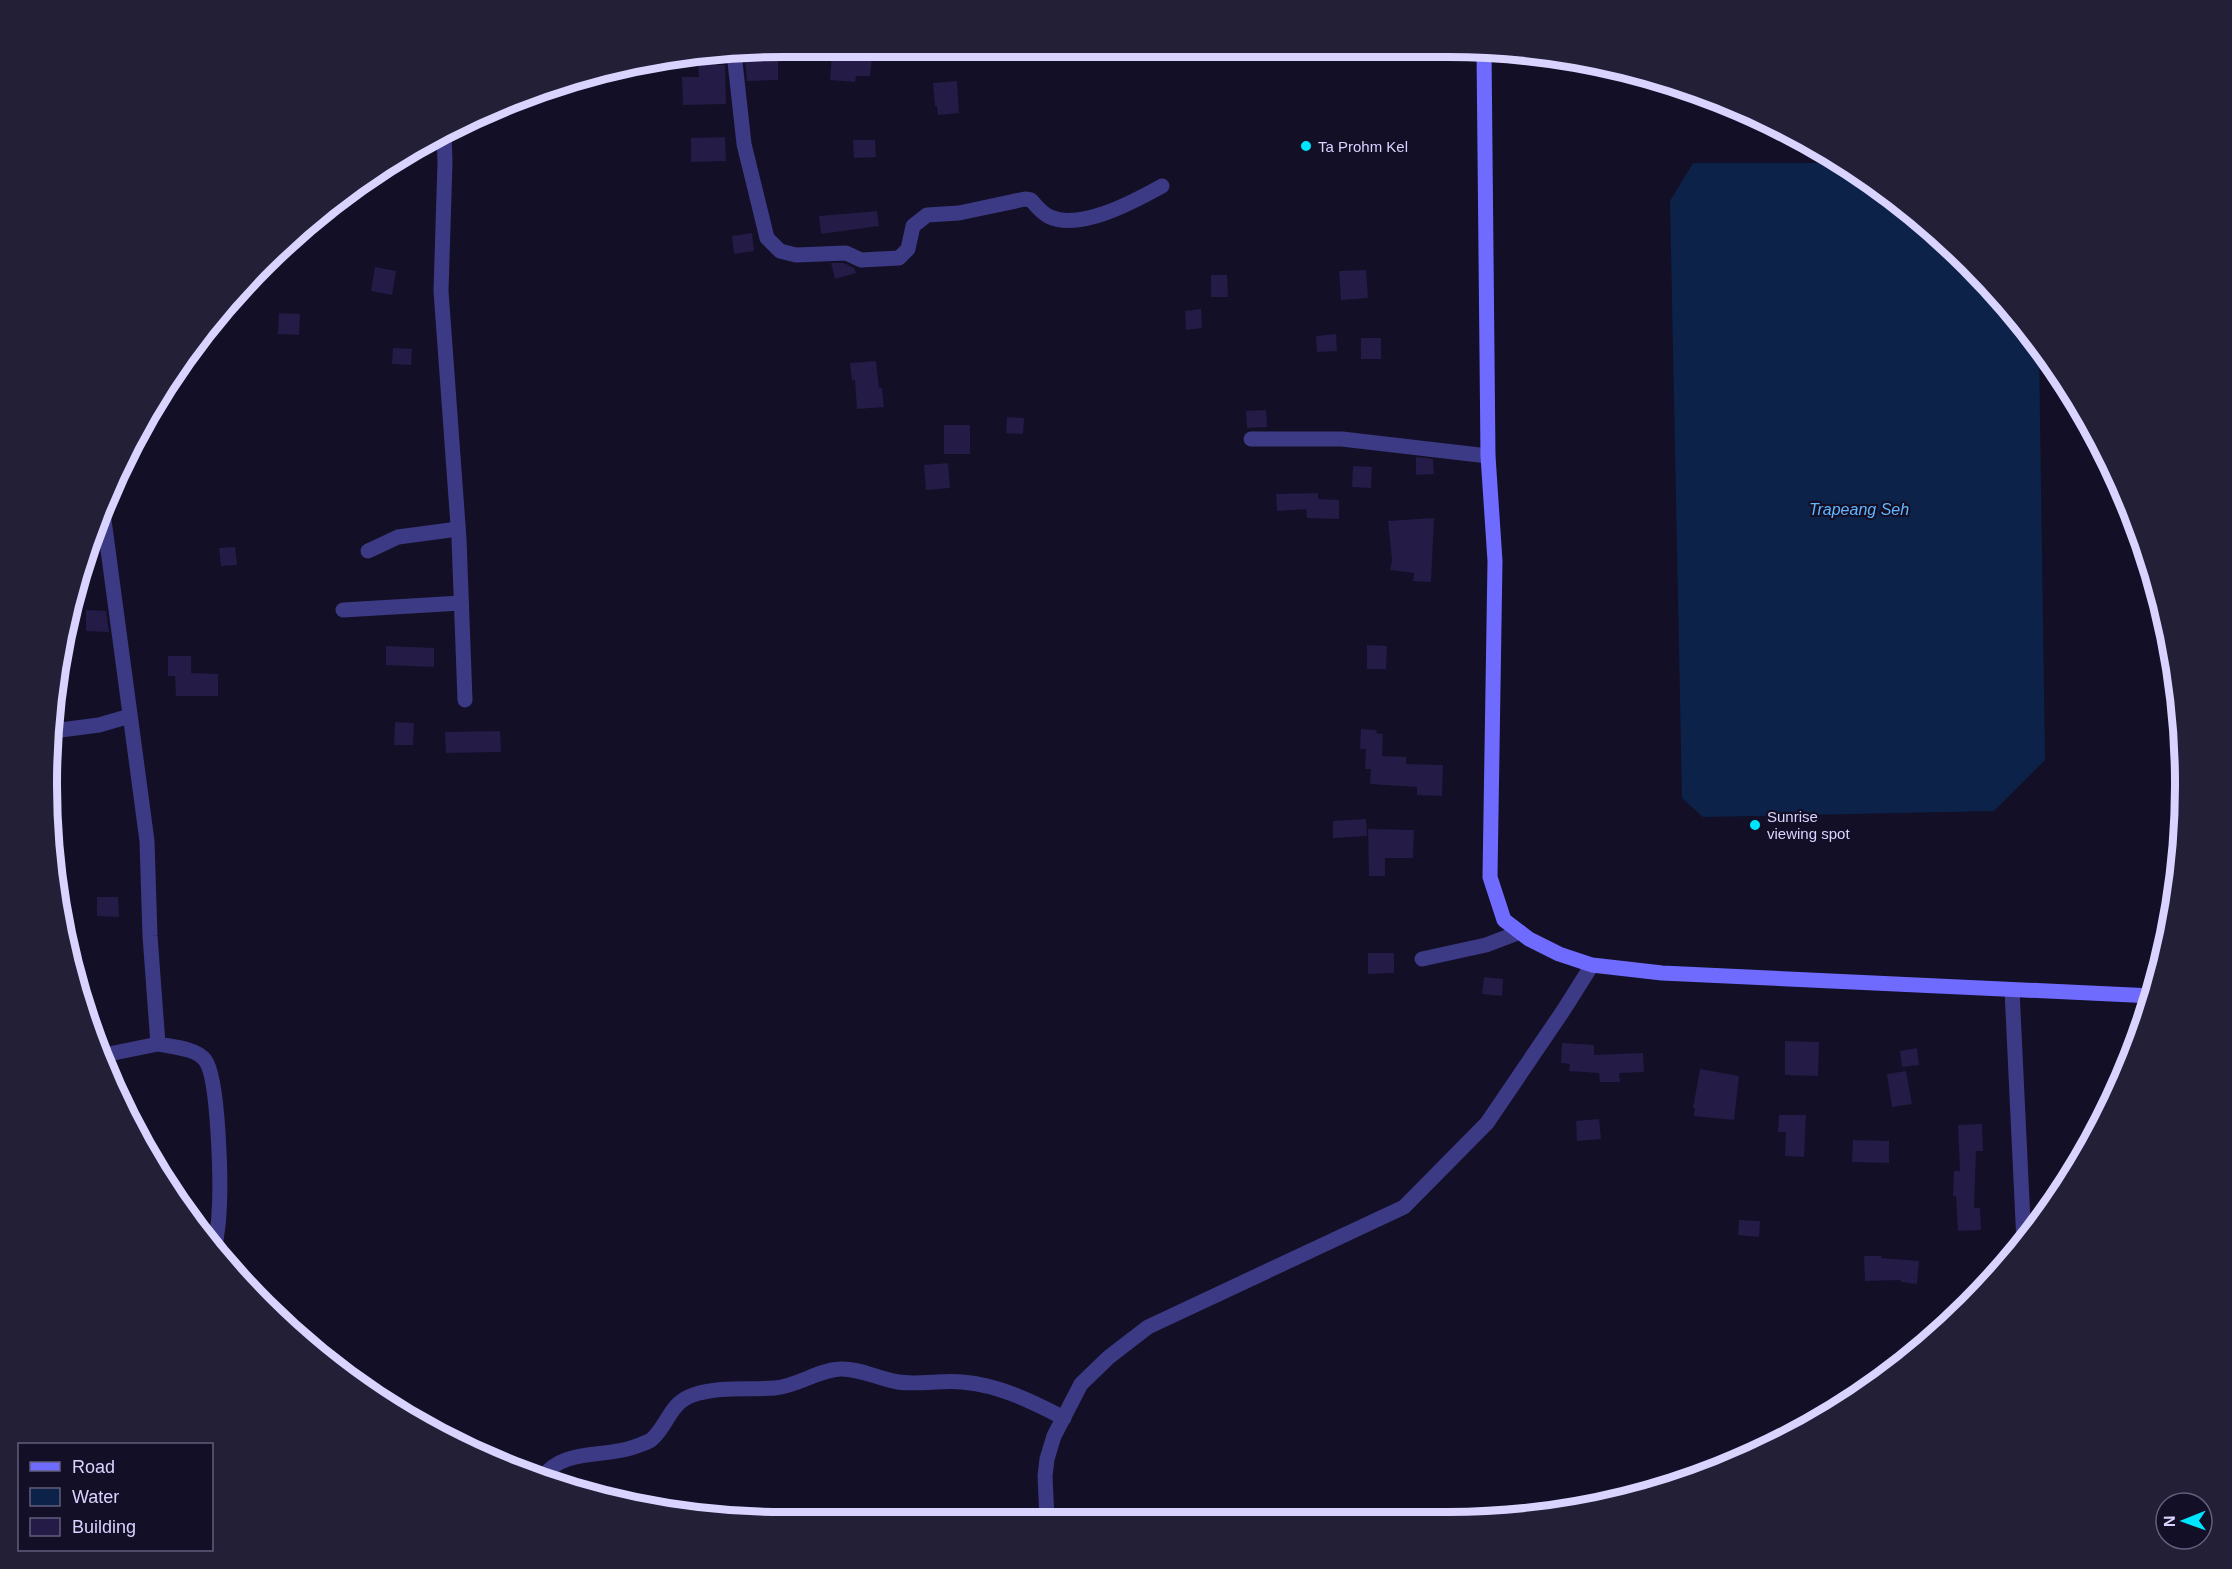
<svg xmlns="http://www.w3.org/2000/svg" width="2232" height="1569" viewBox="0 0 2232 1569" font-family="Helvetica,sans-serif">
  <rect width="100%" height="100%" fill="#130f26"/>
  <polygon fill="#0c2248" points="1693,163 1843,163 1897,199 2002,298 2039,349 2045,760 1994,811 1703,817 1682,798 1670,201"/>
  <g fill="#241b47">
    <polygon points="832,55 872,57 870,76 856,76 855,82 830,80"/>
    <polygon points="778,58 778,80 747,81 745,59"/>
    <polygon points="698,65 725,65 726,104 683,105 682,77 699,77"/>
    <polygon points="957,81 959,113 938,115 937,106 935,106 933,83"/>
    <polygon points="725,137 726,161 691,162 691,138"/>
    <polygon points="853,140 875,140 876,157 854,158"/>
    <polygon points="877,211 879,226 821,234 819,216"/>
    <polygon points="752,233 754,251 734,254 732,236"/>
    <polygon points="831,263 844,263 854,268 856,273 835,279"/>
    <polygon points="375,267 396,271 392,295 371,291"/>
    <polygon points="1366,270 1368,298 1341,300 1339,271"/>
    <polygon points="1211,275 1227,275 1228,297 1211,297"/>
    <polygon points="1201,309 1202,328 1186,330 1185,311"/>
    <polygon points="279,313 300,314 299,335 278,334"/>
    <polygon points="1336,334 1337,351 1317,352 1316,336"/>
    <rect x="1361" y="338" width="20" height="21"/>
    <polygon points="393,348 412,349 411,365 392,364"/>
    <polygon points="876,361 879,388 882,388 884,407 857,409 855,380 852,381 850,363"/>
    <polygon points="1266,410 1267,427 1247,428 1246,411"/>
    <polygon points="1007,417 1024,418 1023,434 1006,433"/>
    <rect x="944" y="425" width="26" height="29"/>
    <polygon points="1416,457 1433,459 1434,474 1416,475"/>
    <polygon points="948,463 950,488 926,490 924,465"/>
    <polygon points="1353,466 1372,467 1371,488 1352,487"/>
    <polygon points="1318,493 1318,499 1339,500 1339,519 1307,518 1306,509 1277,511 1276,494"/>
    <polygon points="1434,518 1431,582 1413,581 1414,573 1390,570 1392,560 1388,521"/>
    <polygon points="235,547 237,565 221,566 219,548"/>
    <polygon points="86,610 106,611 109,632 86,631"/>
    <polygon points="1367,645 1387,646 1386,669 1367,669"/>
    <polygon points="386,646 434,648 434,667 386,665"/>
    <polygon points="168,656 191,656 191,673 218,674 218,696 176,696 175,676 168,676"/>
    <polygon points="395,722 414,723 413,745 394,745"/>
    <polygon points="1361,729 1377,730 1376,733 1383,734 1382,756 1406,757 1406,764 1443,765 1442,796 1417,795 1417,787 1370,784 1371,769 1365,769 1366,749 1360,749"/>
    <polygon points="500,731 501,752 446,753 445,732"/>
    <polygon points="1366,819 1367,836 1333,838 1333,821"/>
    <polygon points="1368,829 1414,830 1413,858 1385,858 1385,876 1369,876"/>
    <polygon points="97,897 118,897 119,917 97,916"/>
    <polygon points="1368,953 1394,953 1394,973 1368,974"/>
    <polygon points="1484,977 1503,979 1502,996 1482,994"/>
    <polygon points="1785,1041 1819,1042 1818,1076 1785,1075"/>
    <polygon points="1562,1043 1594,1045 1594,1055 1643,1053 1644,1072 1619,1073 1620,1082 1600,1082 1599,1073 1569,1071 1570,1064 1561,1063"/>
    <polygon points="1917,1048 1919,1065 1902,1067 1900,1051"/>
    <polygon points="1700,1069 1739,1076 1734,1120 1694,1116 1695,1109 1693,1108"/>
    <polygon points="1906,1071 1912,1104 1892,1107 1887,1074"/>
    <polygon points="1779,1115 1806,1115 1804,1157 1785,1156 1786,1132 1778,1132"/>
    <polygon points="1599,1119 1601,1139 1577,1141 1576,1121"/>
    <polygon points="1982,1124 1983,1151 1976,1151 1974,1208 1980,1208 1981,1230 1958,1231 1956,1196 1953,1196 1954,1171 1960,1171 1958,1125"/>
    <polygon points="1853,1140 1889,1141 1889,1163 1852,1162"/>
    <polygon points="1739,1220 1760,1221 1759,1237 1738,1235"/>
    <polygon points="1864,1256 1881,1256 1881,1258 1919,1261 1917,1284 1901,1282 1901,1280 1865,1281"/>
  </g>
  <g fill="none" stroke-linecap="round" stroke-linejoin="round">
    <g stroke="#3d3a85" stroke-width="15">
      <path d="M734,53L744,144L767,238L780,251L796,255L846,253L861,260L899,258L908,249L913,226L927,215L959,213L1025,199L1031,200C1036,206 1041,212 1048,216C1079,232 1135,201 1162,186"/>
      <polyline points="444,134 445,162 441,291 459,539 465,700"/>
      <polyline points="1251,439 1342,439 1488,456"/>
      <path d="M102,505L147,841L150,936L158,1044C172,1047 196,1048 205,1060C219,1077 221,1186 219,1212C219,1224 216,1237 215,1249"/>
      <polyline points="368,551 398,537 458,529"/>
      <polyline points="343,610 461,603"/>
      <polyline points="53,731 99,725 130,716"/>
      <polyline points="1422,959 1486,945 1520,932"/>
      <polyline points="2012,990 2024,1243"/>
      <polyline points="99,1054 109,1054 158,1044"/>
      <path d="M542,1478C562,1448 604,1458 634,1447C639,1445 646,1443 651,1440C668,1426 669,1403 693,1395C720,1386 748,1390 775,1388C798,1386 818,1370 840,1369C859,1368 879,1379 898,1382C919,1385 941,1380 962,1382C999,1385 1031,1401 1064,1418"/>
      <polyline points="1047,1519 1045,1476 1047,1459 1054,1436 1081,1384 1109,1357 1148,1327 1404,1207 1487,1123 1563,1011 1592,965"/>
    </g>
    <polyline stroke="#6f6bff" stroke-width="15" points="1484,50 1488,456 1495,561 1490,877 1504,920 1529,939 1559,954 1592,965 1662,973 2153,996"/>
  </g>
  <g fill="#00e5ff" stroke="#130f26" stroke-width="2">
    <circle cx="1306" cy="146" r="6"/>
    <circle cx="1755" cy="825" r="6"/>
  </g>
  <g text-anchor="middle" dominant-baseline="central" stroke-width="4.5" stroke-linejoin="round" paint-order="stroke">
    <g font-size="15" fill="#d9d4ff" stroke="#130f26" text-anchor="start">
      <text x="1318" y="146">Ta Prohm Kel</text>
      <text x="1767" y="816">Sunrise<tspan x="1767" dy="17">viewing spot</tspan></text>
    </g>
    <g font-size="16" font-style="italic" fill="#62b6ff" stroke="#130f26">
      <text x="1859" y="509">Trapeang Seh</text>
    </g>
  </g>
  <path d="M0 0H2232V1569H0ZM784 57H1448A727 727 0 0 1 2175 784V785A727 727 0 0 1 1448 1512H784A727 727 0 0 1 57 785V784A727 727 0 0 1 784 57Z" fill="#231f37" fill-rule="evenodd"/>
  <path fill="none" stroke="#d9d4ff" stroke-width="8" d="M784 57H1448A727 727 0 0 1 2175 784V785A727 727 0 0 1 1448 1512H784A727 727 0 0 1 57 785V784A727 727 0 0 1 784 57Z"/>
  <rect x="18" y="1443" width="195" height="108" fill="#130f26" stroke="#625e7d" stroke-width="1.5"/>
  <rect x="30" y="1462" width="30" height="9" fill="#6f6bff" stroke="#625e7d" stroke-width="1.5"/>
  <text x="72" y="1473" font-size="18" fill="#d9d4ff">Road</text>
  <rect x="30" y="1488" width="30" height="18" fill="#0c2248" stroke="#625e7d" stroke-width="1.5"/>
  <text x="72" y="1503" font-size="18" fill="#d9d4ff">Water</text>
  <rect x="30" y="1518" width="30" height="18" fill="#241b47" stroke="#625e7d" stroke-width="1.5"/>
  <text x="72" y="1533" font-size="18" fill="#d9d4ff">Building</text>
  <g transform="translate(2184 1521) rotate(269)"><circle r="28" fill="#130f26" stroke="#625e7d" stroke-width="1.5"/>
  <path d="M0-4.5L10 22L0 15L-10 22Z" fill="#00e5ff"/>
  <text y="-9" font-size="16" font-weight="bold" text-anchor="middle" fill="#d9d4ff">N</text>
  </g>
</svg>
